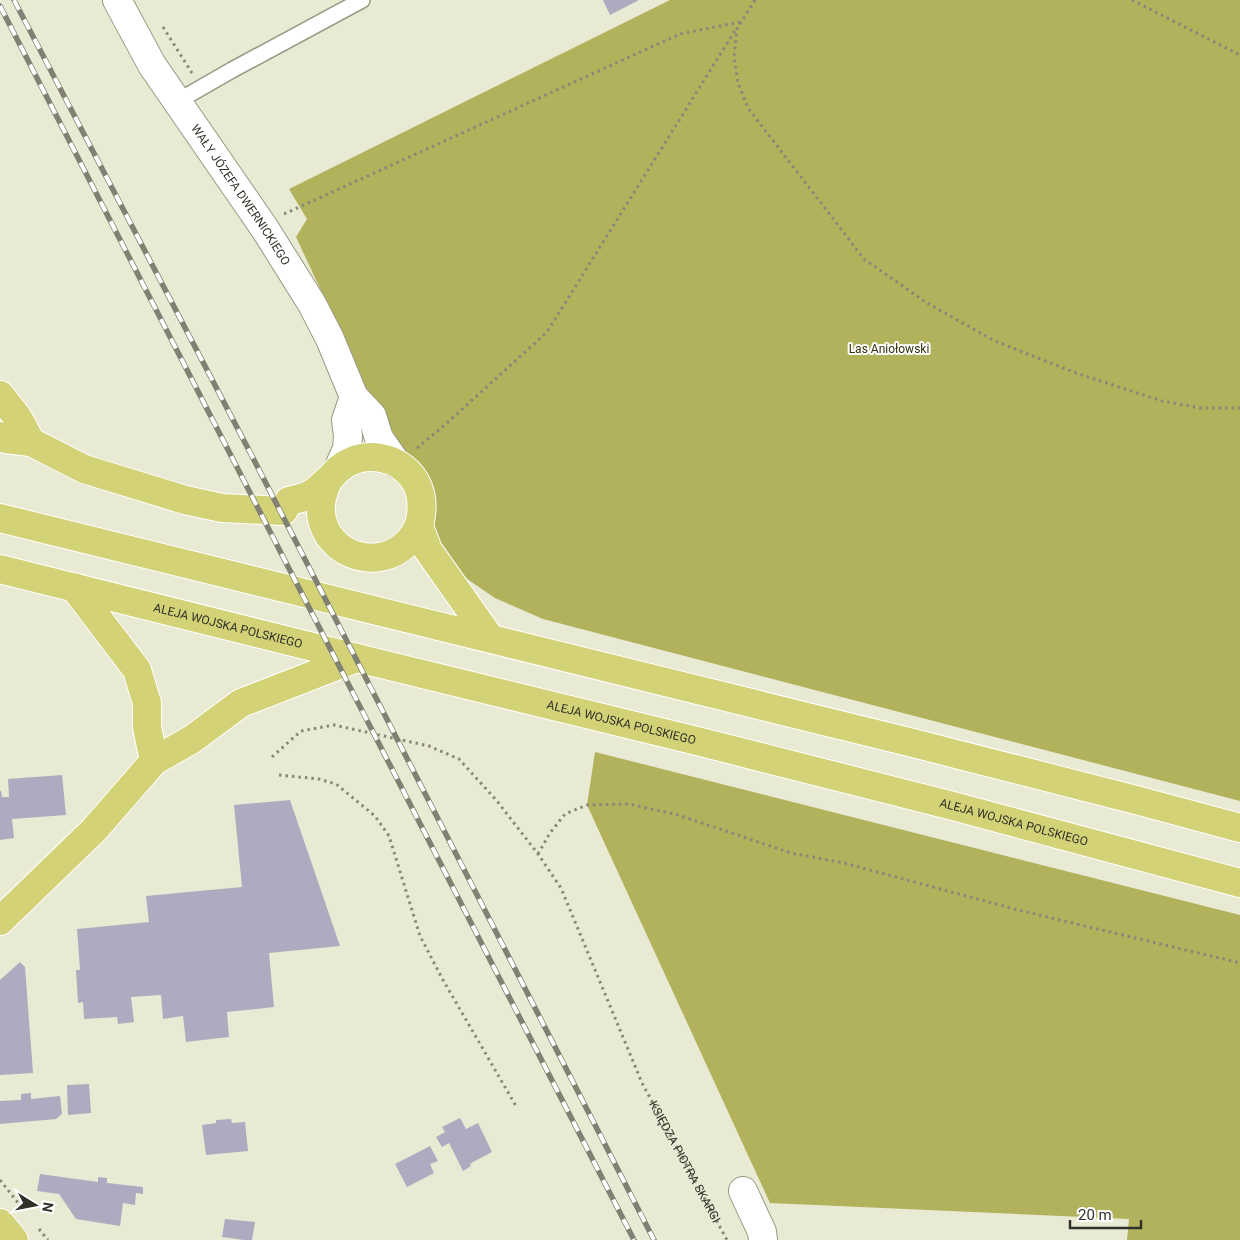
<svg xmlns="http://www.w3.org/2000/svg" width="1240" height="1240" viewBox="0 0 1240 1240" font-family="Roboto,sans-serif">
  <rect width="100%" height="100%" fill="#e9ead3"/>
  <g fill="#b2b25d">
    <polygon points="670,0 1240,0 1240,801 543,619 495,598 454,570 433,533 433,511 393,445 296,237 307,219 289,189"/>
    <polygon points="595,752 1240,915 1240,1240 1127,1240 1129,1219 770,1203 587,805"/>
  </g>
  <g fill="#aeabc0">
    <polygon points="603,0 639,0 610,15"/>
    <polygon points="62,775 66,815 12,819 14,838 0,840 0,791 1,791 2,797 9,797 8,779"/>
    <polygon points="290,800 340,946 269,953 274,1007 227,1012 229,1037 186,1042 183,1016 163,1019 161,995 131,997 134,1022 118,1024 117,1017 84,1019 83,1002 78,1003 76,970 80,970 77,929 149,922 146,896 242,887 234,805"/>
    <polygon points="20,962 25,967 33,1073 0,1075 0,980"/>
    <polygon points="89,1084 91,1113 68,1115 67,1085"/>
    <polygon points="31,1093 31,1099 60,1096 62,1114 56,1119 0,1124 0,1101 21,1100 21,1094"/>
    <polygon points="460,1118 466,1129 478,1123 492,1152 475,1161 470,1164 471,1166 463,1171 449,1143 442,1147 436,1137 445,1132 442,1127"/>
    <polygon points="231,1119 232,1123 245,1122 248,1151 206,1155 202,1125 216,1123 216,1120"/>
    <polygon points="430,1146 438,1161 430,1164 434,1173 407,1187 395,1164"/>
    <polygon points="40,1174 98,1182 98,1177 107,1178 107,1183 143,1187 143,1194 136,1193 135,1205 123,1203 120,1226 76,1219 59,1194 37,1191"/>
    <polygon points="225,1219 255,1222 252,1240 244,1240 222,1237"/>
  </g>
  <g fill="none" stroke-linecap="round" stroke-linejoin="round">
    <g stroke="#989984" stroke-width="18">
      <polyline id="service" points="178,101 232,70 362,0"/>
    </g>
    <g stroke="#989984" stroke-width="30">
      <polyline id="minor" points="743,1191 762,1232 763,1240"/>
    </g>
    <g stroke="#989984" stroke-width="30">
      <g id="tertiary">
        <path id="s2" d="M117,0L152,65L265,229L312,304L330,339L354,397L372,416L379,438L397,464"/>
        <polyline points="338,469 347,449 348,436 346,420 354,397"/>
      </g>
    </g>
    <g stroke="#fff" stroke-width="30">
      <g id="primary">
        <polyline points="0,395 18,418 31,442"/>
        <polyline points="0,436 6,439 31,442 84,469 185,500 222,508 283,511"/>
        <path d="M283,511L289,501C296,499 305,498 311,494C318,490 325,483 331,477C334,474 336,471 339,469C362,449 399,455 415,481C422,493 423,507 420,521C418,528 414,535 409,541C377,576 317,552 321,504C322,495 325,487 329,479"/>
        <polyline points="0,518 917,744 1136,800 1240,828"/>
        <polyline points="419,526 428,550 490,638"/>
        <path id="s3" d="M0,569L357,658L701,742L953,806L1240,883"/>
        <polyline points="74,587 137,670 147,703 147,727 154,761"/>
        <polyline points="0,921 94,830 154,761 191,740 241,703 357,658"/>
        <polyline points="0,1223 14,1240"/>
      </g>
    </g>
    <g stroke="#878879" stroke-width="3" stroke-dasharray="2.5 4" stroke-linecap="butt">
      <polyline points="755,0 737,29 734,57 738,83 748,108 864,259 927,303 995,341 1076,373 1162,401 1201,408 1240,408"/>
      <polyline points="1132,0 1240,55"/>
      <polyline points="163,27 192,73"/>
      <polyline points="284,214 680,34 740,22"/>
      <polyline points="417,448 447,423 547,332 736,29"/>
      <path id="s1" d="M272,757L301,731L334,725L429,746L459,759L497,801L538,854L561,888L642,1083L727,1240"/>
      <polyline points="279,775 319,779 336,784 375,816 389,836 420,936 443,980 516,1106"/>
      <polyline points="538,854 550,833 565,814 587,805 629,804 678,815 791,853 844,863 1018,910 1240,963"/>
      <polyline points="0,1180 19,1204"/>
      <polyline points="39,1229 48,1240"/>
    </g>
    <use href="#service" stroke="#fff" stroke-width="15"/>
    <use href="#minor" stroke="#fff" stroke-width="28"/>
    <use href="#tertiary" stroke="#fff" stroke-width="28"/>
    <use href="#primary" stroke="#d3d277" stroke-width="28"/>
    <g stroke="#808172" stroke-width="5.5">
      <g id="rail">
        <polyline points="14,0 253,458 654,1240"/>
        <polyline points="0,6 634,1240"/>
      </g>
    </g>
    <use href="#rail" stroke="#fff" stroke-width="4" stroke-dasharray="11" stroke-linecap="butt"/>
  </g>
  <g text-anchor="middle" dominant-baseline="central" stroke-width="4" stroke-linejoin="round" paint-order="stroke">
    <g font-size="12" fill="#303128" stroke="#fff">
      <text stroke="none"><textPath href="#s2" startOffset="231">WAŁY JÓZEFA DWERNICKIEGO</textPath></text>
      <text stroke="none"><textPath href="#s3" startOffset="235">ALEJA WOJSKA POLSKIEGO</textPath></text>
      <text stroke="none"><textPath href="#s3" startOffset="640">ALEJA WOJSKA POLSKIEGO</textPath></text>
      <text stroke="none"><textPath href="#s3" startOffset="1045">ALEJA WOJSKA POLSKIEGO</textPath></text>
      <text stroke="none"><textPath href="#s1" startOffset="668">KSIĘDZA PIOTRA SKARGI</textPath></text>
    </g>
    <g font-size="12" fill="#31310b" stroke="#fff">
      <text x="889" y="349">Las Aniołowski</text>
    </g>
  </g>
  <g transform="translate(35 1205) rotate(100)" stroke="#ffffff" stroke-width="4" paint-order="stroke">
  <path d="M0-4L9 19L0 12L-9 19Z" fill="#303128"/>
  <text y="-8" font-size="14" font-weight="bold" text-anchor="middle" fill="#303128">N</text>
  </g>
  <path d="M1070 1220v8h71v-8" fill="none" stroke="#303128" stroke-width="2.5"/>
  <text x="1078" y="1220" font-size="15" fill="#303128" stroke="#ffffff" stroke-width="4" paint-order="stroke">20 m</text>
</svg>
